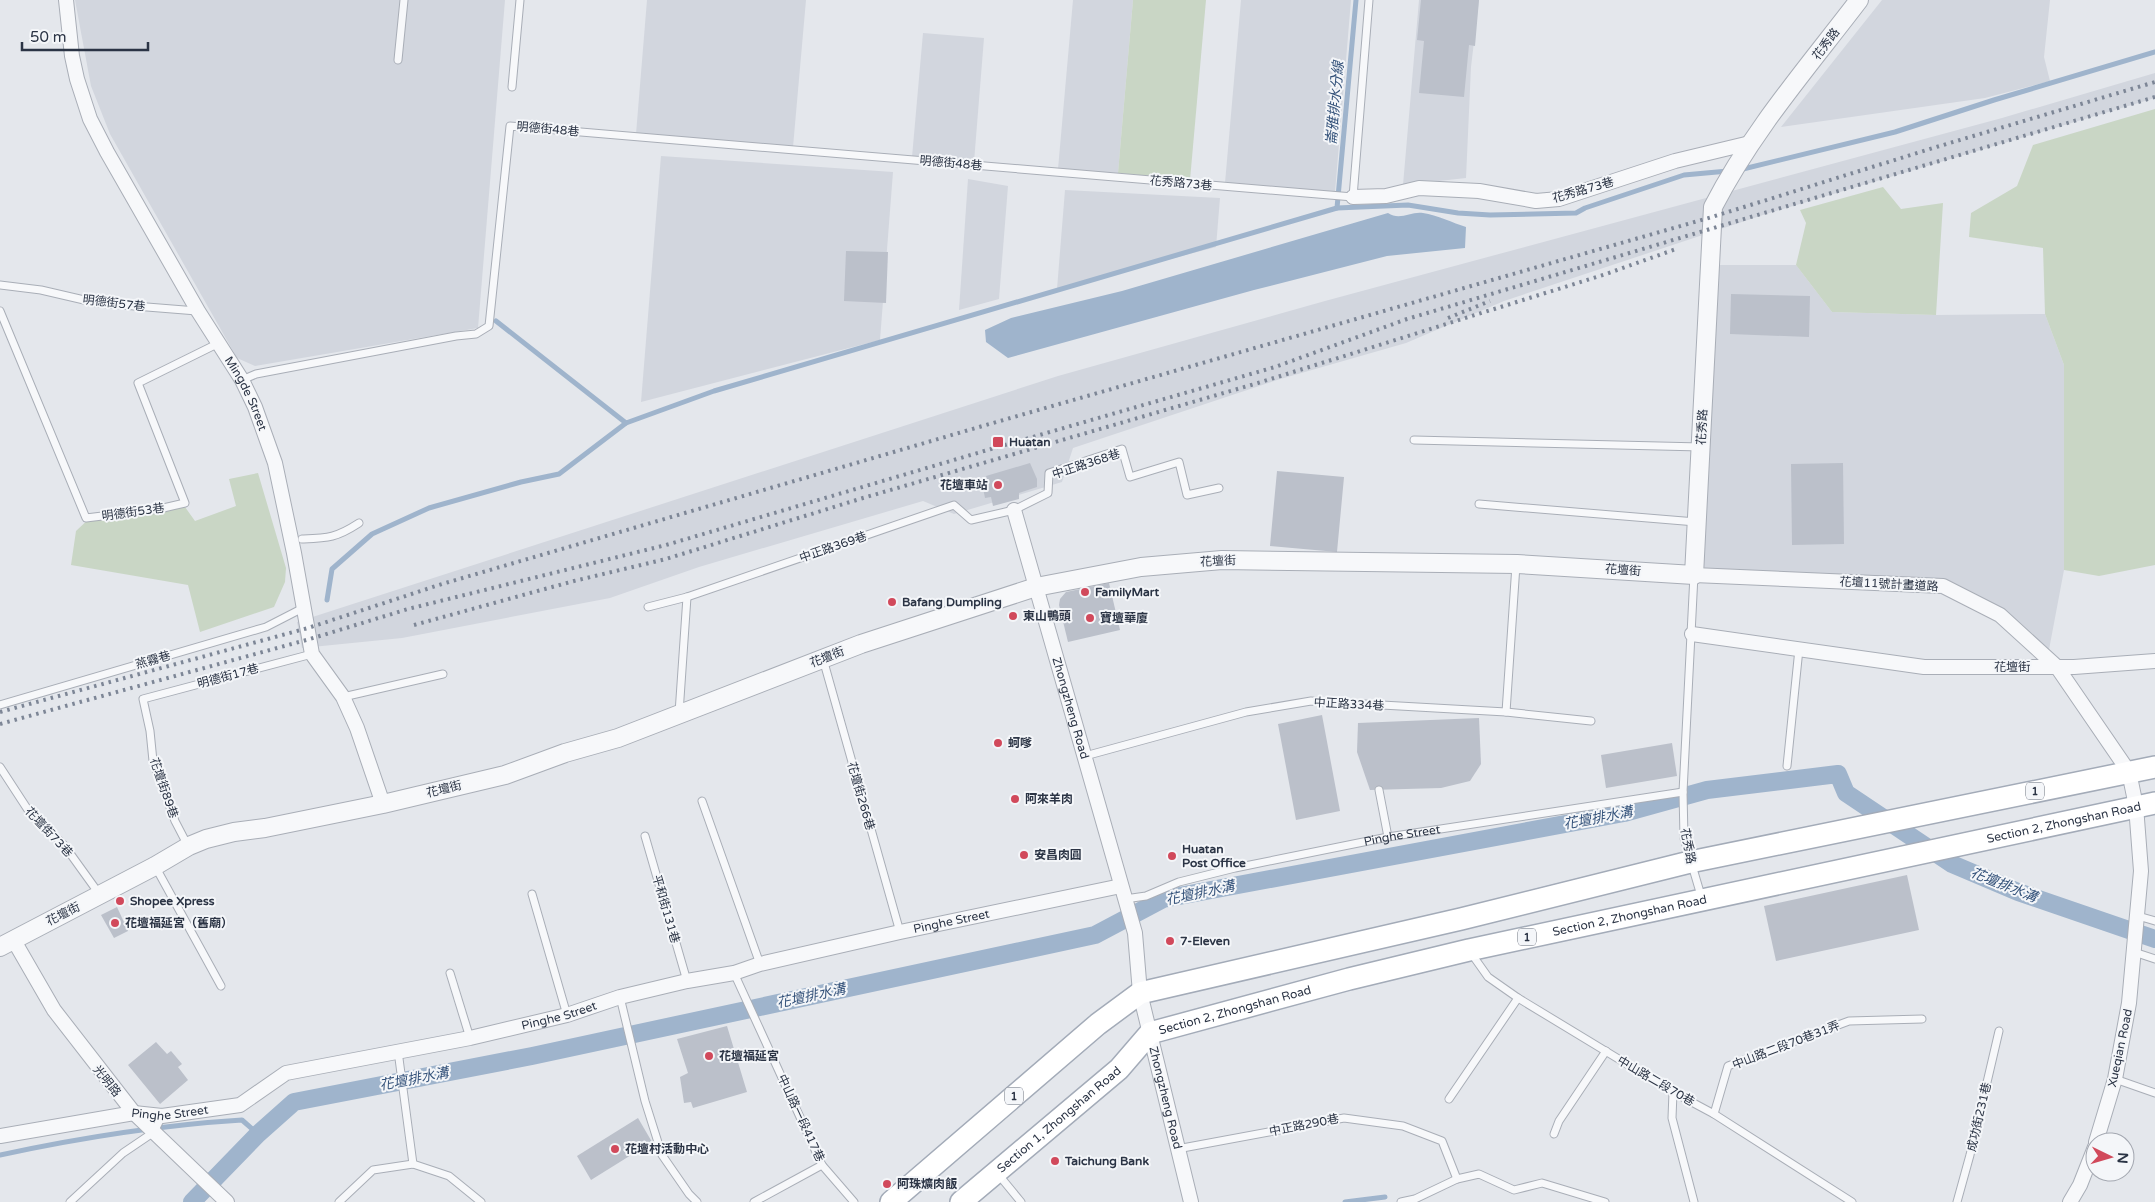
<svg xmlns="http://www.w3.org/2000/svg" width="2155" height="1202" viewBox="0 0 2155 1202" font-family="'Varela Round','Noto Sans TC',sans-serif">
  <rect width="100%" height="100%" fill="#e4e7ec"/>
  <g fill="#d2d6de">
    <polygon points="75,0 505,0 478,328 255,366 237,358 110,134 91,86"/>
    <polygon points="647,0 806,0 793,147 636,134"/>
    <polygon points="1073,0 1133,0 1118,173 1058,169"/>
    <polygon points="1241,0 1351,0 1335,192 1225,183"/>
    <polygon points="1419,0 1479,0 1471,67 1466,178 1403,185"/>
    <polygon points="1882,0 2050,0 2044,57 2050,81 1985,98 1781,127"/>
    <polygon points="923,33 984,38 974,162 912,157"/>
    <polygon points="2155,73 2155,98 1766,214 1504,301 1406,343 1277,380 1073,448 1062,482 954,514 923,501 699,567 610,598 402,638 302,648 297,622 1058,376 1325,301 2002,118"/>
    <polygon points="661,156 893,172 880,340 641,402"/>
    <polygon points="968,179 1008,186 999,299 959,310"/>
    <polygon points="1065,190 1220,198 1216,247 1057,289"/>
    <polygon points="1718,265 1796,265 1832,312 1936,315 2045,314 2064,365 2064,570 2048,655 1970,602 1905,580 1881,576 1717,578 1703,566"/>
  </g>
  <g fill="#c9d6c5">
    <polygon points="1133,0 1206,0 1190,180 1118,173"/>
    <polygon points="2155,109 2155,565 2099,576 2064,570 2064,365 2045,314 2043,248 1969,237 1971,213 2017,186 2033,145"/>
    <polygon points="1883,187 1901,209 1943,203 1936,315 1832,312 1796,265 1806,223 1800,210"/>
    <polygon points="258,473 286,568 285,582 274,607 200,632 188,585 71,565 76,531 93,515 185,507 195,521 236,506 229,479"/>
  </g>
  <path fill="#9fb4cc" d="M1388,213C1400,221 1411,211 1423,213C1437,215 1453,223 1466,227L1465,248L1387,256L1254,290L1008,358L986,342L985,330L1011,318L1122,291Z"/>
  <g fill="none" stroke-linecap="round" stroke-linejoin="round">
    <g stroke="#9fb4cc" stroke-width="5">
      <polyline points="1739,170 1895,132 1994,100 2155,52"/>
      <polyline points="1337,208 1356,0"/>
      <polyline points="496,321 626,423 714,391 1337,208 1408,205 1458,213 1490,215 1576,213 1585,208 1684,175 1728,171"/>
      <polyline points="327,600 332,569 372,534 429,508 521,482 559,474 626,423"/>
      <path d="M0,1155C79,1138 161,1125 242,1120L258,1134"/>
      <polyline points="1345,1202 1385,1197"/>
    </g>
    <polyline stroke="#9fb4cc" stroke-width="18" points="192,1202 258,1134 294,1102 532,1056 1095,935 1163,899 1624,813 1707,790 1838,774 1846,793 1952,864 2018,892 2155,939"/>
  </g>
  <g fill="#bbc0ca">
    <polygon points="1421,0 1479,0 1475,46 1469,45 1464,97 1419,93 1424,41 1417,40"/>
    <polygon points="846,251 888,252 886,303 844,301"/>
    <polygon points="1731,294 1810,296 1809,337 1730,334"/>
    <polygon points="1030,463 1037,479 1037,487 1019,493 1019,499 993,506 991,497 985,498 983,488 977,491 975,486 960,489 959,483 974,478 977,483 988,482 986,476"/>
    <polygon points="1843,463 1844,544 1792,545 1791,464"/>
    <polygon points="1277,471 1344,477 1337,552 1270,546"/>
    <polygon points="1109,583 1120,630 1068,642 1059,605 1060,599 1066,592"/>
    <polygon points="1322,715 1340,811 1296,820 1278,724"/>
    <polygon points="1479,718 1481,764 1470,781 1441,788 1370,790 1357,752 1358,723"/>
    <polygon points="1672,743 1677,776 1606,788 1601,755"/>
    <polygon points="1907,875 1919,930 1776,961 1764,906"/>
    <polygon points="117,907 128,931 114,938 101,915"/>
    <polygon points="727,1026 747,1092 693,1108 691,1102 684,1103 680,1077 688,1073 677,1039"/>
    <polygon points="156,1042 167,1054 171,1051 182,1064 178,1067 188,1080 160,1104 128,1065"/>
    <polygon points="638,1118 652,1142 591,1180 577,1156"/>
  </g>
  <g fill="none" stroke-linecap="round" stroke-linejoin="round">
    <g stroke="#a9aeb7" stroke-width="9">
      <g id="service">
        <polyline points="398,60 404,0"/>
        <polyline points="512,87 520,0"/>
        <polyline points="0,285 41,290 97,303 197,311"/>
        <polyline points="0,311 86,518 159,509 185,503 138,383 219,343"/>
        <polyline points="242,380 256,374 456,336 476,334 489,326 510,126 1353,197 1369,0"/>
        <polyline points="1414,440 1701,447"/>
        <polyline points="1479,504 1696,522"/>
        <path d="M302,539C328,538 336,538 359,523"/>
        <polyline points="1694,575 1683,792 1684,838 1702,899"/>
        <polyline points="648,607 687,597 954,505 971,520 1014,510 1048,493 1049,473 1122,449 1130,477 1179,462 1187,495 1219,488"/>
        <polyline points="823,659 900,932"/>
        <polyline points="343,697 443,674"/>
        <polyline points="0,705 266,627 303,608"/>
        <polyline points="1506,712 1516,565"/>
        <polyline points="679,713 687,597"/>
        <polyline points="1085,756 1246,712 1311,701 1506,712 1591,721"/>
        <polyline points="1787,766 1799,649"/>
        <polyline points="0,767 30,813 64,845 100,895"/>
        <polyline points="1379,790 1388,837"/>
        <polyline points="702,801 760,964"/>
        <polyline points="645,836 687,981"/>
        <polyline points="188,846 175,821 153,761 150,731 143,699 312,654"/>
        <polyline points="155,866 221,986"/>
        <polyline points="532,894 567,1015"/>
        <path id="s1" d="M1125,899L1146,896L1179,882L1235,868L1388,837L1683,792"/>
        <polyline points="2138,916 2155,921"/>
        <polyline points="2134,952 2155,959"/>
        <polyline points="1471,953 1488,977 1518,998 1673,1092 1714,1114 1852,1202"/>
        <polyline points="450,973 470,1038"/>
        <polyline points="734,973 822,1165 854,1202"/>
        <polyline points="620,997 645,1101 662,1155 689,1194 697,1202"/>
        <polyline points="398,1051 413,1164"/>
        <polyline points="2115,1079 2155,1093"/>
        <polyline points="1673,1092 1672,1118 1694,1202"/>
        <polyline points="1449,1099 1518,998"/>
        <polyline points="1714,1114 1728,1066 1849,1021 1922,1019"/>
        <polyline points="1554,1134 1559,1121 1606,1051"/>
        <polyline points="1177,1149 1344,1118 1403,1126 1442,1141 1457,1179"/>
        <polyline points="998,1174 1021,1202"/>
        <polyline points="70,1202 123,1153 154,1132 162,1116"/>
        <polyline points="339,1202 373,1170 413,1164 449,1176 481,1202"/>
        <polyline points="754,1202 822,1165"/>
        <polyline points="1401,1202 1415,1199 1457,1179 1479,1174 1514,1190 1542,1183 1605,1202"/>
        <polyline points="1957,1202 1970,1155 1999,1031"/>
      </g>
    </g>
    <g stroke="#a9aeb7" stroke-width="16">
      <g id="minor">
        <path id="s2" d="M66,0L72,56L77,79L90,119L107,152L198,311L242,380L255,407L275,463L294,553L312,654L343,697L357,728L383,804"/>
        <polyline points="1353,197 1386,196 1419,188 1479,191 1536,201 1559,199 1675,161 1750,143"/>
        <path id="s3" d="M1014,510L1135,933L1140,993L1191,1202"/>
        <polyline points="1694,575 1943,586 2000,615 2057,667 2129,772 2136,806 2141,871 2129,1003 2115,1079 2096,1142"/>
        <polyline points="1692,634 1924,667 2074,667 2155,661"/>
        <polyline points="13,939 54,1010 134,1113 227,1202"/>
        <path id="s4" d="M0,1136L134,1113L162,1116L240,1105L286,1073L470,1038L567,1015L620,997L687,981L734,973L760,964L900,932L1121,886"/>
        <polyline points="2070,1202 2080,1185 2095,1147"/>
      </g>
    </g>
    <g stroke="#a9aeb7" stroke-width="20">
      <path id="tertiary" d="M0,947L155,866L189,846L206,839L234,832L265,828L383,804L505,775L565,753L618,738L861,644L1036,587L1141,567L1222,560L1517,564L1694,575L1713,207C1752,131 1808,67 1859,0"/>
    </g>
    <g stroke="#a3abb8" stroke-width="24">
      <g id="primary">
        <polyline points="891,1202 1098,1024 1140,993 1461,919 1690,862 2155,767"/>
        <path id="s5" d="M961,1202L1119,1069L1150,1033L1349,979L1469,950L2155,803"/>
      </g>
    </g>
    <use href="#service" stroke="#f7f8fa" stroke-width="7"/>
    <use href="#minor" stroke="#f7f8fa" stroke-width="14"/>
    <use href="#tertiary" stroke="#f7f8fa" stroke-width="18"/>
    <use href="#primary" stroke="#fff" stroke-width="21"/>
    <g stroke="#7d8696" stroke-width="4" stroke-dasharray="2.5 5" stroke-linecap="butt">
      <polyline points="1448,318 1490,301"/>
      <polyline points="414,625 574,581 666,559 863,498 1258,383 1606,274 1676,249"/>
      <polyline points="0,712 308,628 442,584 986,425 1712,217 1933,148 2155,82"/>
      <polyline points="0,724 310,639 408,609 666,545 991,449 1275,367 1407,319 2155,97"/>
    </g>
  </g>
  <g fill="#d1495b" stroke="#f4f6f9" stroke-width="2">
    <rect x="992" y="436" width="12" height="12" rx="2.5"/>
    <circle cx="998" cy="485" r="5"/>
    <circle cx="1085" cy="592" r="5"/>
    <circle cx="892" cy="602" r="5"/>
    <circle cx="1013" cy="616" r="5"/>
    <circle cx="1090" cy="618" r="5"/>
    <circle cx="998" cy="743" r="5"/>
    <circle cx="1015" cy="799" r="5"/>
    <circle cx="1024" cy="855" r="5"/>
    <circle cx="1172" cy="856" r="5"/>
    <circle cx="120" cy="901" r="5"/>
    <circle cx="115" cy="923" r="5"/>
    <circle cx="1170" cy="941" r="5"/>
    <circle cx="709" cy="1056" r="5"/>
    <circle cx="615" cy="1149" r="5"/>
    <circle cx="1055" cy="1161" r="5"/>
    <circle cx="887" cy="1184" r="5"/>
  </g>
  <g text-anchor="middle" dominant-baseline="central" stroke-width="4" stroke-linejoin="round" paint-order="stroke">
    <g fill="#f4f6f9" stroke="#676e7b" stroke-width="1">
      <rect x="2026" y="782.5" width="18" height="17" rx="4"/>
      <rect x="1518" y="928.5" width="18" height="17" rx="4"/>
      <rect x="1005" y="1087.5" width="18" height="17" rx="4"/>
    </g>
    <g font-size="11" font-weight="bold" fill="#2b3445">
      <text x="2035" y="791">1</text>
      <text x="1527" y="937">1</text>
      <text x="1014" y="1096">1</text>
    </g>
    <g font-size="12" fill="#2b3445" stroke="#f4f6f9">
      <text transform="translate(1826 44) rotate(-53)">花秀路</text>
      <text transform="translate(548 129) rotate(5)">明德街48巷</text>
      <text transform="translate(951 163) rotate(5)">明德街48巷</text>
      <text transform="translate(1181 183) rotate(5)">花秀路73巷</text>
      <text transform="translate(1583 190) rotate(-16)">花秀路73巷</text>
      <text transform="translate(114 303) rotate(7)">明德街57巷</text>
      <text stroke="none"><textPath href="#s2" startOffset="438">Mingde Street</textPath></text>
      <text transform="translate(1702 427) rotate(-87)">花秀路</text>
      <text transform="translate(1086 464) rotate(-18)">中正路368巷</text>
      <text transform="translate(133 512) rotate(-8)">明德街53巷</text>
      <text transform="translate(833 547) rotate(-19)">中正路369巷</text>
      <text transform="translate(1218 561) rotate(-3)">花壇街</text>
      <text transform="translate(1623 570) rotate(4)">花壇街</text>
      <text transform="translate(1889 584) rotate(3)">花壇11號計畫道路</text>
      <text transform="translate(827 657) rotate(-21)">花壇街</text>
      <text transform="translate(153 660) rotate(-16)">燕霧巷</text>
      <text x="2012" y="667">花壇街</text>
      <text transform="translate(228 676) rotate(-15)">明德街17巷</text>
      <text transform="translate(1349 704) rotate(3)">中正路334巷</text>
      <text stroke="none"><textPath href="#s3" startOffset="206">Zhongzheng Road</textPath></text>
      <text transform="translate(164 788) rotate(71)">花壇街89巷</text>
      <text transform="translate(444 789) rotate(-14)">花壇街</text>
      <text transform="translate(861 796) rotate(74)">花壇街266巷</text>
      <text stroke="none"><textPath href="#s5" startOffset="1192">Section 2, Zhongshan Road</textPath></text>
      <text transform="translate(49 832) rotate(47)">花壇街73巷</text>
      <text stroke="none"><textPath href="#s1" startOffset="285">Pinghe Street</textPath></text>
      <text transform="translate(1688 846) rotate(79)">花秀路</text>
      <text transform="translate(666 909) rotate(74)">平和街131巷</text>
      <text transform="translate(63 914) rotate(-27)">花壇街</text>
      <text stroke="none"><textPath href="#s5" startOffset="748">Section 2, Zhongshan Road</textPath></text>
      <text stroke="none"><textPath href="#s4" startOffset="982">Pinghe Street</textPath></text>
      <text stroke="none"><textPath href="#s5" startOffset="342">Section 2, Zhongshan Road</textPath></text>
      <text stroke="none"><textPath href="#s4" startOffset="578">Pinghe Street</textPath></text>
      <text transform="translate(1786 1045) rotate(-21)">中山路二段70巷31弄</text>
      <text transform="translate(2120 1048) rotate(-78)">Xueqian Road</text>
      <text transform="translate(107 1081) rotate(51)">光明路</text>
      <text transform="translate(1656 1081) rotate(30)">中山路二段70巷</text>
      <text stroke="none"><textPath href="#s3" startOffset="608">Zhongzheng Road</textPath></text>
      <text stroke="none"><textPath href="#s4" startOffset="172">Pinghe Street</textPath></text>
      <text transform="translate(1979 1117) rotate(-77)">成功街231巷</text>
      <text transform="translate(801 1118) rotate(65)">中山路一段417巷</text>
      <text stroke="none"><textPath href="#s5" startOffset="128">Section 1, Zhongshan Road</textPath></text>
      <text transform="translate(1304 1125) rotate(-11)">中正路290巷</text>
    </g>
    <g font-size="12" font-weight="bold" fill="#2b3445" stroke="#f4f6f9" text-anchor="start">
      <text x="1009" y="442">Huatan</text>
      <text x="988" y="485" text-anchor="end">花壇車站</text>
      <text x="1095" y="592">FamilyMart</text>
      <text x="902" y="602">Bafang Dumpling</text>
      <text x="1023" y="616">東山鴨頭</text>
      <text x="1100" y="618">寶壇華廈</text>
      <text x="1008" y="743">蚵嗲</text>
      <text x="1025" y="799">阿來羊肉</text>
      <text x="1182" y="849">Huatan<tspan x="1182" dy="14">Post Office</tspan></text>
      <text x="1034" y="855">安昌肉圓</text>
      <text x="130" y="901">Shopee Xpress</text>
      <text x="125" y="923">花壇福延宮（舊廟）</text>
      <text x="1180" y="941">7-Eleven</text>
      <text x="719" y="1056">花壇福延宮</text>
      <text x="625" y="1149">花壇村活動中心</text>
      <text x="1065" y="1161">Taichung Bank</text>
      <text x="897" y="1184">阿珠爌肉飯</text>
    </g>
    <g font-size="14" font-style="italic" fill="#34527a" stroke="#f4f6f9">
      <text transform="translate(1335 103) rotate(-85)">崙雅排水分線</text>
      <text transform="translate(1598 818) rotate(-11)">花壇排水溝</text>
      <text transform="translate(2004 885) rotate(22)">花壇排水溝</text>
      <text transform="translate(1200 893) rotate(-12)">花壇排水溝</text>
      <text transform="translate(811 996) rotate(-12)">花壇排水溝</text>
      <text transform="translate(414 1079) rotate(-11)">花壇排水溝</text>
    </g>
  </g>
  <g transform="translate(2110 1157) rotate(95)"><circle r="24" fill="#f4f6f9" stroke="#a4a8b1"/>
  <path d="M0-4L9 19L0 12L-9 19Z" fill="#d1495b"/>
  <text y="-8" font-size="14" font-weight="bold" text-anchor="middle" fill="#2b3445">N</text>
  </g>
  <path d="M22 42v8h126v-8" fill="none" stroke="#2b3445" stroke-width="2.5"/>
  <text x="30" y="42" font-size="15" fill="#2b3445" stroke="#f4f6f9" stroke-width="4" paint-order="stroke">50 m</text>
</svg>
